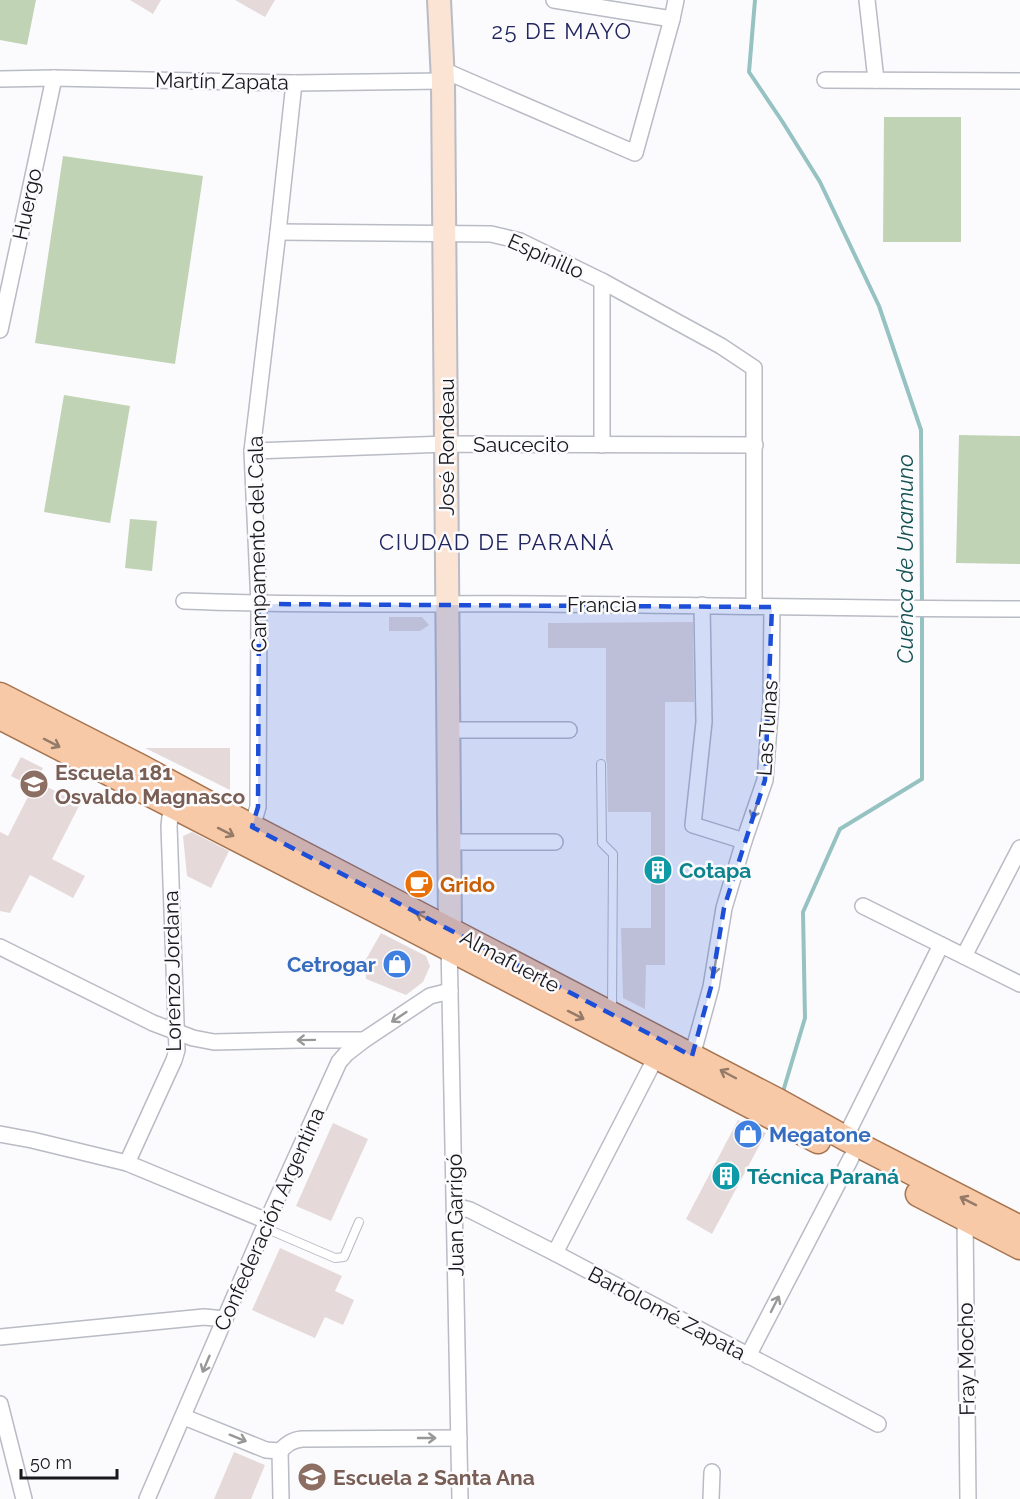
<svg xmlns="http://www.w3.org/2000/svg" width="1020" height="1499" viewBox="0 0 1020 1499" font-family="Raleway,sans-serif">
  <rect width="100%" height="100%" fill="#fbfbfd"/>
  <g fill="#c1d3b5">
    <polygon points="0,0 36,0 27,45 0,40"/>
    <polygon points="884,117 961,117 961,242 883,242"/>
    <polygon points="63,156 203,176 175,364 35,343"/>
    <polygon points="64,395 130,406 110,523 44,512"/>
    <polygon points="959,435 1020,436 1020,564 956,563"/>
    <polygon points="130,519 157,521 152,571 125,568"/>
  </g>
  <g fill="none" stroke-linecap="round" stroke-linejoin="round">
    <g stroke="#96c2c2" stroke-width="4">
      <polyline points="755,0 749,72 782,121 820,182 879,306 921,430 922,606"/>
      <polyline points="782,1095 805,1018 803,912 840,829 922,779 922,613"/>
    </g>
  </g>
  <g fill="#e5dad9">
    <polygon points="130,0 161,0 153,14"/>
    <polygon points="235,0 275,0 265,17"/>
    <polygon points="389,617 422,617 429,625 420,631 389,631"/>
    <polygon points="693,622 694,702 665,702 665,965 646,965 645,1009 623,998 621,928 651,928 651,812 608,812 607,764 606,760 606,648 548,648 548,623"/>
    <polygon points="145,748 230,748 230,790"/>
    <polygon points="21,757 43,768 36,781 80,804 52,859 85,876 73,898 30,875 10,913 0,911 0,832 8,836 33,787 11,776"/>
    <polygon points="192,832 229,851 211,888 187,876 183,836"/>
    <polygon points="417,874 428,874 428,884 420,895 407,885 417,880"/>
    <polygon points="381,933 426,956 430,966 423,982 406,995 366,979 365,961"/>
    <polygon points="738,1120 766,1133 712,1234 686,1219"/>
    <polygon points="333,1123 368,1139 331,1221 296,1206"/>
    <polygon points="280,1248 342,1276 335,1291 354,1300 343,1325 325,1317 315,1338 252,1310"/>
    <polygon points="234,1452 265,1465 251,1499 214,1499"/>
  </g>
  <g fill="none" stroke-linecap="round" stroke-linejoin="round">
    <g stroke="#b9bbc5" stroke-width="10">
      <g id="lane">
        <polyline points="601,764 602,843 613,854 612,1010"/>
        <polyline points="265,1228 335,1258 344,1257 359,1222"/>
      </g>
    </g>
    <g stroke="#b9bbc5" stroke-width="18">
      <g id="street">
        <polyline points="554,0 672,19"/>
        <polyline points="867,0 876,80"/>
        <polyline points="443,70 635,153 672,19 676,0"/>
        <polyline points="0,79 54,78 294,83 443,81"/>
        <polyline points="825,80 1020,81"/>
        <polyline points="278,232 491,234 520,241 602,281 721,346 754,368 754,606"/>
        <polyline points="602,281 602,445"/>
        <polyline points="0,330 54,78"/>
        <polyline points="252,451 446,444 755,445"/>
        <path d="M184,601C304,606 424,603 543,604C702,605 861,609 1020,609"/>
        <polyline points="702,605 704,722 693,825 744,841"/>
        <polyline points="449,730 569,730"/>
        <polyline points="252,827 258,807 259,604 252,451 278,232 294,83"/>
        <polyline points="450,842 555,842"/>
        <polyline points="863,906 1020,984"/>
        <polyline points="449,944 460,1499"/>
        <polyline points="0,947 153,1023 193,1038 214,1042 298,1040 364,1040"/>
        <polyline points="964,956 1020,848"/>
        <polyline points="692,1056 711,987 724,908 744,841 765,780 771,701 772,607"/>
        <polyline points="0,1134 32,1140 127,1163 267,1221"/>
        <polyline points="845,1138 941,945"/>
        <polyline points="127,1163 174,1060 177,1050 169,826 170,817 176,807"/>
        <polyline points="455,1206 470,1210 555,1253 878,1424"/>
        <polyline points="965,1219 968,1499"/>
        <polyline points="555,1253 656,1057"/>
        <polyline points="0,1337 204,1317 225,1319"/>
        <polyline points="748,1356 851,1158"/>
        <polyline points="0,1404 24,1499"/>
        <path d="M184,1417L266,1450L280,1451C287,1444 292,1440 302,1439L459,1438"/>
        <polyline points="280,1451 281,1499"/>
        <polyline points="147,1499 267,1221 339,1062 346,1054 364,1040 430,996 450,991"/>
        <polyline points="711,1499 712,1472"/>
      </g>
    </g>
    <g stroke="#b9bbc5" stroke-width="26">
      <polyline id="secondary" points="439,0 443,81 450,930"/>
    </g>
    <g stroke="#a77450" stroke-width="27">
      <g id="primary">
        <polyline points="0,695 143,768 252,827 780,1102 845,1138 1020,1228"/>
        <polyline points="0,717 406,926 818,1141"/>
        <polyline points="918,1194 1020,1247"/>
      </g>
    </g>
    <use href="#lane" stroke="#fff" stroke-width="8"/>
    <use href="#street" stroke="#fff" stroke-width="15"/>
    <use href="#secondary" stroke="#fbe4d3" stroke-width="22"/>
    <use href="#primary" stroke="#f8c9a7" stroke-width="24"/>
  </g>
  <defs><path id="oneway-shaft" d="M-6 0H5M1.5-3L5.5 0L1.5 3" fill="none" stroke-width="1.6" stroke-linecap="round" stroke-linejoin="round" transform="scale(1.5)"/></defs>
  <g stroke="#947a69">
    <use href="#oneway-shaft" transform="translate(52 743) rotate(27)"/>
    <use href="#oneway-shaft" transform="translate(226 832) rotate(27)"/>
    <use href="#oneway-shaft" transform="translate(424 917) rotate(-152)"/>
    <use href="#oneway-shaft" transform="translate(576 1015) rotate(27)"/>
    <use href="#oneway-shaft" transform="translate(728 1074) rotate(-152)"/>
    <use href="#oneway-shaft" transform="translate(968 1201) rotate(-153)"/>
  </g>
  <g stroke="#989899">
    <use href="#oneway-shaft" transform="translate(755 810) rotate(109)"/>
    <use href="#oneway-shaft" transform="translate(715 966) rotate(99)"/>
    <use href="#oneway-shaft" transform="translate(399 1017) rotate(146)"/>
    <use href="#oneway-shaft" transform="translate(306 1040) rotate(179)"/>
    <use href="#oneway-shaft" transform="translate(775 1304) rotate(-63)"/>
    <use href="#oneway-shaft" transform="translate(206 1364) rotate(113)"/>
    <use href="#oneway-shaft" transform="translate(238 1438) rotate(22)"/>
    <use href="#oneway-shaft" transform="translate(427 1438)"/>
  </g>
  <path fill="#1d4ed8" fill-opacity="0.2" stroke="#1d4ed8" stroke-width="4.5" stroke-dasharray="12 8" stroke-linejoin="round" d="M259,604L772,607L765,780L724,908L711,987L692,1056L252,827L258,807Z"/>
  <defs>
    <g id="school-disc" transform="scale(1.5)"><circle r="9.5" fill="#8d6e63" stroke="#fbfbfd"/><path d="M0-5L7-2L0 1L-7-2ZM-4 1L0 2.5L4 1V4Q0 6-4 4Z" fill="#fff"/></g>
    <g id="building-disc" transform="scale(1.5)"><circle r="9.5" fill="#0f9aa8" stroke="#fbfbfd"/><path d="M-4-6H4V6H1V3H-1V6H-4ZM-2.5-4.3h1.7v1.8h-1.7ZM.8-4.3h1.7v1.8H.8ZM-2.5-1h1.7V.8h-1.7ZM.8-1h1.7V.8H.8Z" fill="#fff"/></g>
    <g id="cafe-disc" transform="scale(1.5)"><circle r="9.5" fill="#e8710a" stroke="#fbfbfd"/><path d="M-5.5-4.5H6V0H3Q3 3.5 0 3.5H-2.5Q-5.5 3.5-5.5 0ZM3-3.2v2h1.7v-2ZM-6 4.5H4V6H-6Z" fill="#fff"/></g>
    <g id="shop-disc" transform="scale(1.5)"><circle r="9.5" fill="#3f7fe0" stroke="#fbfbfd"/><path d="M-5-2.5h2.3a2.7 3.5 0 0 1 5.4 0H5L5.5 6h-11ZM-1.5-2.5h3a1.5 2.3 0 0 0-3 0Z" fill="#fff"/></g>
  </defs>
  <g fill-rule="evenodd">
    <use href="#school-disc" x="34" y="784"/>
    <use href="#building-disc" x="658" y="870"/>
    <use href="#cafe-disc" x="419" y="884"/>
    <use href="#shop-disc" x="397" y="964"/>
    <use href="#shop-disc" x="748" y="1134"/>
    <use href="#building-disc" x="726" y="1176"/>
    <use href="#school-disc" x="312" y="1477"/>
  </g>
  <g text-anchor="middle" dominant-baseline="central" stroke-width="5" stroke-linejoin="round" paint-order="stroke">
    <g font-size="21" fill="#19191d" stroke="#fbfbfd">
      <text transform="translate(222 81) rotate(1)">Martín Zapata</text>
      <text transform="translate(27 204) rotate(-78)">Huergo</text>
      <text transform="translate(546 256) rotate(24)">Espinillo</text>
      <text x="521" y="444">Saucecito</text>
      <text transform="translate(446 447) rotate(-90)">José Rondeau</text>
      <text transform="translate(257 544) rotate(-91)">Campamento del Cala</text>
      <text x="602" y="604">Francia</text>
      <text transform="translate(767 728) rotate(-86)">Las Tunas</text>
      <text transform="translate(510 961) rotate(28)">Almafuerte</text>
      <text transform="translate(172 971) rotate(-91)">Lorenzo Jordana</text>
      <text transform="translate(455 1215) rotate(-91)">Juan Garrigó</text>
      <text transform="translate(269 1219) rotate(-66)">Confederación Argentina</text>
      <text transform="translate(667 1313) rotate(28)">Bartolomé Zapata</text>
      <text transform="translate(966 1359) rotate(-91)">Fray Mocho</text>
    </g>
    <g font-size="21" font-weight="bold" fill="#785e54" stroke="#fbfbfd" text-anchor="start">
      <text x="55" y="772">Escuela 181<tspan x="55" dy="24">Osvaldo Magnasco</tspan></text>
      <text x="333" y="1477">Escuela 2 Santa Ana</text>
    </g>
    <g font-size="21" font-weight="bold" fill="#0d838f" stroke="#fbfbfd" text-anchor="start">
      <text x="679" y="870">Cotapa</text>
      <text x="747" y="1176">Técnica Paraná</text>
    </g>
    <g font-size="21" font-weight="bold" fill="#c56008" stroke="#fbfbfd" text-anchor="start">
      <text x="440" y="884">Grido</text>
    </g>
    <g font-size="21" font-weight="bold" fill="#366cbe" stroke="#fbfbfd" text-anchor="end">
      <text x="376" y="964">Cetrogar</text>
      <text x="769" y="1134" text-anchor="start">Megatone</text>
    </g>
    <g font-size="22" letter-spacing="1.5" fill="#22265f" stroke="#fbfbfd">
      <text x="562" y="31">25 DE MAYO</text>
      <text x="497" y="542">CIUDAD DE PARANÁ</text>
    </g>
    <g font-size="22" font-style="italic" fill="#135152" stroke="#fbfbfd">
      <text transform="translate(905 559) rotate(-90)">Cuenca de Unamuno</text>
    </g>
  </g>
  <path d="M21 1469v9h96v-9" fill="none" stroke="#19191d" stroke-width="3"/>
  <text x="30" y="1469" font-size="18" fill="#19191d" stroke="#fbfbfd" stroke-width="4.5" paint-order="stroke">50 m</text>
</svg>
